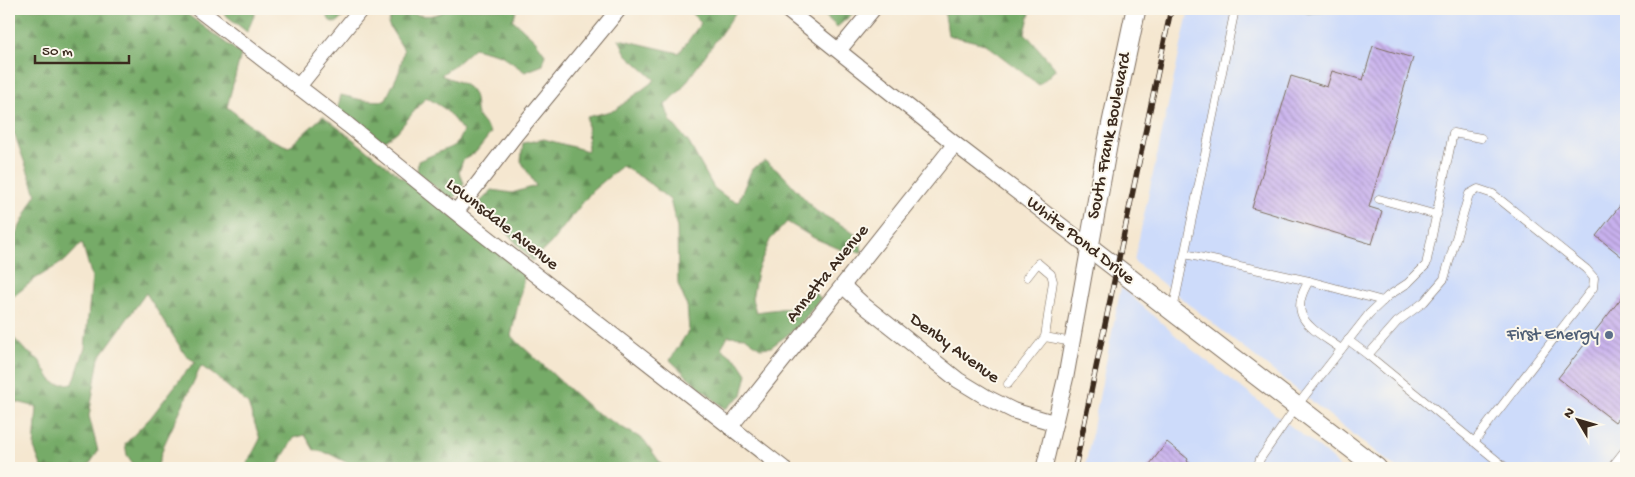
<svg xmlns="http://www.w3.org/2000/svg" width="1635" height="477" viewBox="0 0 1635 477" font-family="'Gochi Hand',sans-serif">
  <defs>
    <pattern id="forest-firs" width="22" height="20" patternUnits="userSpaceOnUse" patternTransform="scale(1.25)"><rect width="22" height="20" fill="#76ab68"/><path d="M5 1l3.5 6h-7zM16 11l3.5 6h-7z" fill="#628b55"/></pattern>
    <pattern id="building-back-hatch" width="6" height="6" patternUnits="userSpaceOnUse" patternTransform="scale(1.25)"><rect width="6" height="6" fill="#c8b1ee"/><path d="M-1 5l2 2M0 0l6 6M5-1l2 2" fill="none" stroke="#a490c0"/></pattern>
  </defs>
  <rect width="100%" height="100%" fill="#fbf7ec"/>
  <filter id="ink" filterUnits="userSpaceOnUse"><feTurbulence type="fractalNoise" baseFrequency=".02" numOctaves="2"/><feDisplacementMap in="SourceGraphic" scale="10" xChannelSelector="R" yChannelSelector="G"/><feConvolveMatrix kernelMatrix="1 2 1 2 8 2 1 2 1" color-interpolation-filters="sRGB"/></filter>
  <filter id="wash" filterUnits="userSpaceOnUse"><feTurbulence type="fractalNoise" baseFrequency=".0096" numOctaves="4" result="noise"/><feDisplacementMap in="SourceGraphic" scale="20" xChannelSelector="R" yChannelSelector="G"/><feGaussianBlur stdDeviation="1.12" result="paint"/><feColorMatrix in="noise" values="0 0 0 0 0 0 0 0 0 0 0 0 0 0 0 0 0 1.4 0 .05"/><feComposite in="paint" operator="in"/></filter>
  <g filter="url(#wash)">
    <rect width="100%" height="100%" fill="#f5e7d0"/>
    <g fill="#cddbfa">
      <polygon points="1189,9 1626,9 1626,468 1396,468 1134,261"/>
      <polygon points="1121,287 1190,348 1332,458 1340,468 1085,468"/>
    </g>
    <g fill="url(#forest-firs)" stroke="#586a43">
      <polygon points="9,9 180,9 241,54 227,107 267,138 289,147 323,116 525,273 511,336 592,410 644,440 664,468 357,468 330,454 314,450 305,435 294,438 276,468 245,468 260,439 248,404 214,375 201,366 164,445 157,468 136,468 127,455 125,444 151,417 188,369 196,362 186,356 146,293 99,358 89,416 98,451 87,468 42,468 34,448 37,407 9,400 9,333 25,350 39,360 51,380 57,384 73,384 85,348 92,277 82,243 66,260 35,279 9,300 9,254 17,232 36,194 14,133 9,137"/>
      <polygon points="218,9 257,9 247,32"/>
      <polygon points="323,9 352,9 336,23 330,21"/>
      <path d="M395,9C412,14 431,21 447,9H517L513,20L535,40L545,54L543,65L525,72L501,55L474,48L456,64L441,75C451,80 468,82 474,95C477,102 474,111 479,118C483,124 488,127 491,133L476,152L463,160L459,172L464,183L452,201L417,172L418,161L456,145L463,131L445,109L426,97L397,132L383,141L352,124L337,110L341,95L362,100L385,101L399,72L404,50L388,24Z"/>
      <polygon points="687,9 735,9 736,12 680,91 665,105 670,120 689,143 714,188 729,199 738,202 752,169 765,161 782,174 816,211 843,226 860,238 862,252 842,250 814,238 787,222 770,240 757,271 752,299 756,312 787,308 811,290 821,298 798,327 771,347 760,348 745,337 728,336 721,348 739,362 747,374 742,395 725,409 690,379 670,360 689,330 687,306 678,284 677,228 670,200 644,179 622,166 592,191 550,244 532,261 480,202 492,190 512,193 536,186 521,161 523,143 544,139 588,151 587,117 615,110 655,80 626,54 619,39 679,53 701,23"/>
      <polygon points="818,9 858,9 837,27"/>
      <polygon points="944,9 1031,9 1025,33 1056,69 1039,85 985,44 948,35"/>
      <polygon points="1300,9 1354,9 1308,13"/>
    </g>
    <g id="blocks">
      <g fill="url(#building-back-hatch)">
        <polygon points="1373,46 1413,58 1369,207 1382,211 1372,244 1252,208 1291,76 1327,87 1332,71 1363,80"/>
        <polygon points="1626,198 1626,260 1596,236"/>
        <polygon points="1626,292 1626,407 1615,422 1558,378"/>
        <polygon points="1167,442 1188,459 1187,461 1195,468 1147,468"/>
      </g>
    </g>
  </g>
  <g filter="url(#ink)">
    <use href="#blocks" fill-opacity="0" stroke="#7c6c5c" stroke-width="1"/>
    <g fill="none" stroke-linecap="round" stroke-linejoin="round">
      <g stroke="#7c6c5c" stroke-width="9">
        <g id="service">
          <polyline points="1379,199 1437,215"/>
          <polyline points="1185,254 1309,281"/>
          <polyline points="1173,310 1235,9"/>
          <polyline points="1045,337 1072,342"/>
          <polyline points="1348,340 1368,355"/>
          <path d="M1341,349C1314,329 1285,319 1309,281L1383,301"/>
          <polyline points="1008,384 1045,337 1053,281 1051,274 1038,263 1027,277"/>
          <polyline points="1474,442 1593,288 1594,278 1586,269 1493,194 1478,189 1469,194 1444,279 1424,302 1397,322 1368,355 1506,468"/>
          <polyline points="1257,468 1260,459 1296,407 1369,314 1388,296 1408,283 1426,265 1453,133 1481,138"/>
          <polyline points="1611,468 1626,449"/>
        </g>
      </g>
      <g stroke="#7c6c5c" stroke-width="17">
        <g id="minor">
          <polyline points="198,9 348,125 469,223 783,468"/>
          <polyline points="786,9 955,144 1089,247 1066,376 1044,468"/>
          <polyline points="839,50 873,9"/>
          <polyline points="298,87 361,9"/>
          <polyline points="456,212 516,134 619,9"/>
          <polyline points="843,286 866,307 958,380 986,397 1014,411 1055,423"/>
          <polyline points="730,427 955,144"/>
        </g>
      </g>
      <g stroke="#7c6c5c" stroke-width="21">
        <polyline id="tertiary" points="1136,9 1108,141 1089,247 1377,468"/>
      </g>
      <use href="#service" stroke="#fff" stroke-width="8"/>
      <use href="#minor" stroke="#fff" stroke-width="15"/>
      <use href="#tertiary" stroke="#fff" stroke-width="19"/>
      <g stroke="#3b2a1e" stroke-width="5.5">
        <polyline id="rail" points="1075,468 1171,9"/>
      </g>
      <use href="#rail" stroke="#fbf7ec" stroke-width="4" stroke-dasharray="11" stroke-linecap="butt"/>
    </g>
  </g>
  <circle fill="#5c6f8a" stroke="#fbf7ec" stroke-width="2" cx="1609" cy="335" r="5"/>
  <g text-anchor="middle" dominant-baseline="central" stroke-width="4" stroke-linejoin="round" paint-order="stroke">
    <g font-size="18" fill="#3b2a1e" stroke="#fbf7ec">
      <text transform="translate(1110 136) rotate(-79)">South Frank Boulevard</text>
      <text transform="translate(502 225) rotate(38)">Lownsdale Avenue</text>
      <text transform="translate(1080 241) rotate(38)">White Pond Drive</text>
      <text transform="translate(828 274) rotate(-51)">Annetta Avenue</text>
      <text transform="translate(954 349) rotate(36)">Denby Avenue</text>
    </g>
    <g font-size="18" fill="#4e5e75" stroke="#fbf7ec" text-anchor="end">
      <text x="1599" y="335">First Energy</text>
    </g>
  </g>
  <rect width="1635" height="477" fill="none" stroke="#fbf7ec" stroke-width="30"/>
  <g transform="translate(1578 420) rotate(308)" stroke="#fbf7ec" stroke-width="4" paint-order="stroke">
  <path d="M0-4L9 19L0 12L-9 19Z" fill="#3b2a1e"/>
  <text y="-8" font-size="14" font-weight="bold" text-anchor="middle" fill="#3b2a1e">N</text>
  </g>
  <path d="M35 55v8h94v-8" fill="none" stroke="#3b2a1e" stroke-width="2.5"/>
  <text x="42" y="55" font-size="15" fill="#3b2a1e" stroke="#fbf7ec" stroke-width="4" paint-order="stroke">50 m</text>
</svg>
